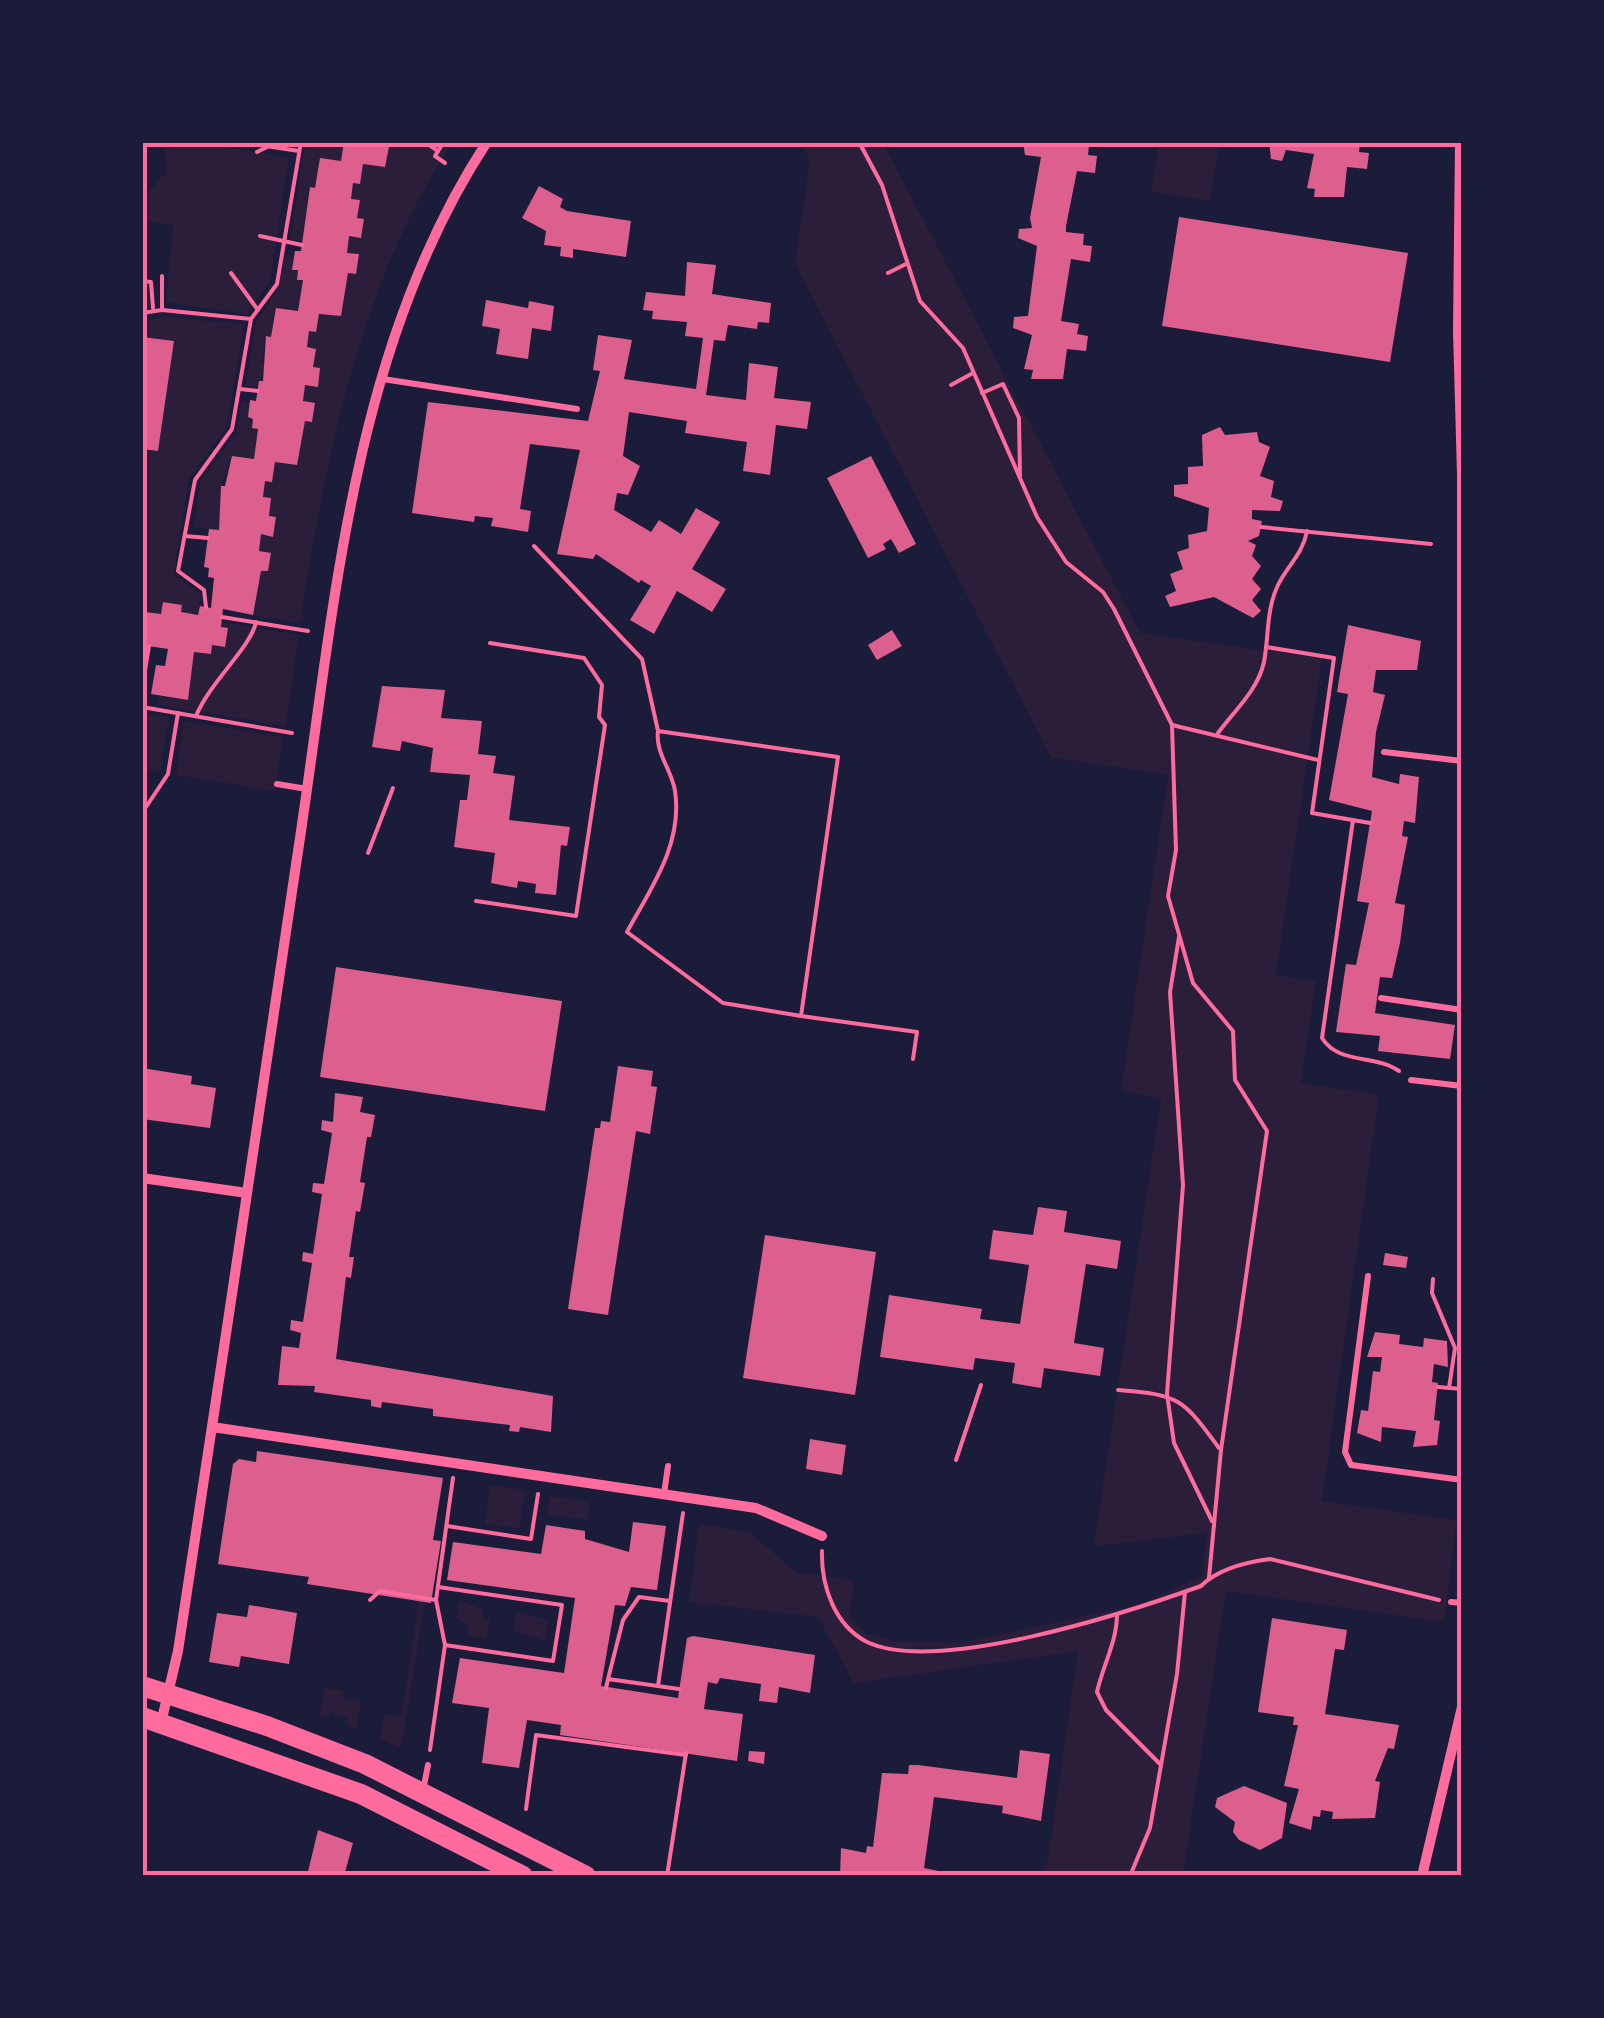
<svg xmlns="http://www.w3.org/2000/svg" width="1604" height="2018" viewBox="0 0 1604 2018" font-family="'Archivo Narrow',sans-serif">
  <rect width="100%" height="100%" fill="#1b1b3a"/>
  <g fill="#2a1e3b">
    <polygon points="164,143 204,143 289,158 270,281 247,314 166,302 173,225 144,221 146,195 166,172"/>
    <polygon points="305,143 344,143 341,161 320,159 315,188 309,188 302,241 290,240"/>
    <path d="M390,143H452C358,287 327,456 300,623L253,615L261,571H268L271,553L259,551L261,534L273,536L276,518L269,516L271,498L263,497L265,481H272L275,462L297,465L305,421L312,422L303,401L305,385L318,386L320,368L313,367L307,347L309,331L316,332L319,314L341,316L348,273H356L359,255L347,253L349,236L361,238L364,220L357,218L360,201L351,199L353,183H360L363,164L385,167Z"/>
    <polygon points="800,143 883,143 1140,633 1322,659 1276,975 1316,982 1301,1083 1379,1095 1322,1501 1457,1520 1444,1622 1226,1591 1183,1875 1040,1875 1048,1859 1078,1651 854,1683 818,1617 689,1602 699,1524 749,1532 796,1572 854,1581 849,1616 866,1634 895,1641 961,1643 1141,1604 1202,1576 1207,1533 1094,1546 1161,1098 1121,1091 1168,775 1051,757 795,264 810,160"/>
    <polygon points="1159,143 1219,143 1210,201 1151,192"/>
    <polygon points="286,255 294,256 293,269 298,270 297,280 303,280 298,311 276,308 271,337 266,337 262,363 266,364 258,388 245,386 256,323 279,286"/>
    <polygon points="163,317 244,324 227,427 189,478 174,575 201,594 198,615 181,612 182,605 164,602 161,614 145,612 147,600 143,599 143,449 158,451 174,342 143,337 142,321"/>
    <polygon points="241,401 250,403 248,417 253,419 253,428 258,429 254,459 232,457 221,487 219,530 194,527 200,482 236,434"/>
    <polygon points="221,622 299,635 286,726 157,705 159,696 188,699 194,652 210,654 212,645 225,647"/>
    <polygon points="142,713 169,717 160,772 143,768"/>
    <polygon points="184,721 283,737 275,791 176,775"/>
    <polygon points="490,1485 525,1490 520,1528 485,1524"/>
    <polygon points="549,1496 590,1502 587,1520 547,1515"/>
    <polygon points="459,1600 484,1610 483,1618 490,1619 487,1639 468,1636 469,1627 457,1617"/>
    <polygon points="419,1601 425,1602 401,1748 380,1739 384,1714 401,1717"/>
    <polygon points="516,1613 548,1620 545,1641 513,1630"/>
    <polygon points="325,1688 343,1691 343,1698 361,1701 356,1729 346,1724 347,1718 331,1712 328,1717 320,1715"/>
  </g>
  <g fill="#dd5f8e">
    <polygon points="344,142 390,142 385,167 363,164 360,184 353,183 351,199 360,200 357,218 364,219 361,238 349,236 347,253 359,254 356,274 348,273 341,316 319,314 316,332 309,331 307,347 316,349 313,367 320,368 318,387 305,385 303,401 315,403 312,422 305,421 297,465 275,462 272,482 265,481 263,497 271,498 269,516 276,517 273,537 261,534 259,551 271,553 268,571 261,571 253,615 223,609 221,627 228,628 225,647 212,645 211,654 194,652 188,700 151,694 156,665 165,666 168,649 142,645 142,599 147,600 145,612 161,614 163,602 182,605 181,612 198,615 200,606 211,608 214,578 208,577 209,568 204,567 209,529 219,530 221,486 225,486 232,456 254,459 258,429 252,428 253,419 248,417 250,400 256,401 259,381 263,381 266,336 271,337 276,308 298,311 303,280 297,280 298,270 292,270 295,251 301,251 310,187 315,188 320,158 341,161"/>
    <polygon points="1023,142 1089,145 1088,155 1097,156 1095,173 1077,171 1066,226 1066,232 1084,234 1083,245 1092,246 1090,262 1071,259 1061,321 1079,324 1077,334 1088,336 1086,351 1067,349 1063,379 1031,379 1033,370 1024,369 1032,335 1013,328 1014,317 1028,316 1037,246 1018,238 1019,229 1032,228 1030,218 1041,157 1025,155"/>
    <polygon points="1269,142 1360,142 1359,152 1369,153 1367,169 1347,167 1344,197 1314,197 1315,189 1307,188 1314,154 1286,150 1282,161 1271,159"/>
    <polygon points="539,186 563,199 560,207 567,211 631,221 626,257 573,249 573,258 560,256 561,247 544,245 546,231 522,218"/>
    <polygon points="1179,217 1408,253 1390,362 1162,326"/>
    <polygon points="687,262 716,265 712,294 771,303 769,323 758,322 757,329 728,325 725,341 714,340 706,395 746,400 749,363 778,367 774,398 811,402 807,429 776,425 770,475 743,471 747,442 685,433 687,421 629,412 623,456 640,466 628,495 617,493 614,510 651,532 659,520 681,534 696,508 720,522 692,569 726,589 712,612 677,591 654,634 630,620 651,586 641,580 639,583 596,554 593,559 557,554 580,450 530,444 520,509 531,511 528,532 491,526 493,518 475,516 474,522 412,513 428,402 588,421 600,371 593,370 598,335 632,340 624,379 696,389 703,338 685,336 687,322 652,319 653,311 643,310 646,292 685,296"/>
    <polygon points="486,300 528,308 529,301 554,306 551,331 532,328 528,359 496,354 500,329 482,326"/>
    <polygon points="142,337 174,341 158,451 142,449"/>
    <polygon points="1220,427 1225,435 1257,432 1259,442 1270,447 1260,476 1274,481 1271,497 1283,501 1280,511 1252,510 1252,519 1262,521 1259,536 1248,541 1256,545 1252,556 1261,566 1252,579 1261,589 1252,600 1261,611 1253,618 1214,597 1170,607 1165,596 1176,591 1170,574 1183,569 1177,552 1189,548 1188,535 1207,531 1209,508 1174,496 1174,485 1188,484 1188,467 1203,466 1202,435"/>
    <polygon points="871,456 916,544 899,553 891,539 883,544 886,549 868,558 827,478"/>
    <polygon points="1348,625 1421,641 1417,670 1376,670 1373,692 1385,695 1376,732 1372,777 1399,784 1400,774 1419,777 1415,823 1404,821 1402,836 1408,837 1395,903 1405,905 1400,943 1392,978 1380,977 1375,1013 1455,1025 1450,1059 1378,1051 1380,1036 1336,1032 1346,964 1356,965 1369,903 1357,901 1372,811 1329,800 1348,694 1337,692"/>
    <polygon points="892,630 902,646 877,660 868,645"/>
    <polygon points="382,686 445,690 441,718 482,721 478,754 496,756 493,773 515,776 509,820 570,827 567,846 561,845 556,895 535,893 536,884 518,881 517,888 491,883 495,853 454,847 460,800 467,800 470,775 430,772 433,748 402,741 400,751 372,747"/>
    <polygon points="336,967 562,1001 545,1111 320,1077"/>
    <polygon points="618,1066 653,1071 651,1086 657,1087 650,1134 636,1131 608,1315 568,1309 595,1128 600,1128 601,1121 610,1122"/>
    <polygon points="142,1068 192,1076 191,1084 216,1088 210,1128 142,1119"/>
    <polygon points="335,1093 363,1097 360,1112 375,1115 371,1137 367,1137 360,1182 365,1183 360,1212 356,1211 349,1257 354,1257 351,1278 346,1277 336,1359 553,1396 551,1432 520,1427 519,1432 509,1431 510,1425 433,1416 433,1409 382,1402 381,1408 371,1406 371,1400 314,1392 315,1386 278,1385 282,1346 299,1348 301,1333 290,1330 291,1320 303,1322 312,1263 302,1261 303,1252 313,1254 322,1194 312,1192 313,1183 324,1184 332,1133 321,1130 322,1120 333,1122"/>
    <polygon points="1038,1207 1067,1211 1064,1232 1121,1241 1117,1269 1086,1264 1074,1343 1104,1348 1100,1376 1044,1368 1041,1388 1012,1383 1015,1363 975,1358 973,1370 880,1357 889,1295 982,1309 980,1319 1020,1324 1029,1265 989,1259 993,1230 1033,1235"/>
    <polygon points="765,1235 876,1252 855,1395 743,1378"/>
    <polygon points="1385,1253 1408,1257 1406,1268 1383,1265"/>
    <polygon points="1375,1332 1400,1335 1399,1344 1423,1347 1424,1338 1447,1341 1448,1367 1434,1364 1432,1382 1438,1383 1434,1420 1440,1421 1437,1445 1413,1447 1416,1431 1382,1427 1381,1442 1357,1433 1361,1410 1368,1411 1373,1371 1380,1372 1382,1357 1367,1357"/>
    <polygon points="810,1439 846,1445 842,1475 806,1469"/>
    <polygon points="257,1451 443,1478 433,1540 441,1541 431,1603 307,1584 309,1577 218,1564 233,1464 239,1459 256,1462"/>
    <polygon points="633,1522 666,1526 657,1590 631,1587 625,1606 615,1605 601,1686 678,1698 687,1638 693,1636 815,1655 810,1693 779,1687 777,1703 759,1701 761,1684 720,1678 717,1684 708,1682 704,1709 743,1714 737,1761 560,1735 561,1725 527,1720 519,1768 482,1763 489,1708 452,1703 460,1658 564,1673 575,1598 447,1580 453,1542 541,1554 546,1525 585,1531 585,1539 629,1552"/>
    <polygon points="249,1605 297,1613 289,1664 241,1656 239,1667 209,1662 217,1613 247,1617"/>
    <polygon points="1272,1618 1347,1630 1344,1650 1335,1649 1325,1714 1399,1725 1394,1749 1388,1748 1375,1781 1380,1782 1375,1818 1332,1819 1333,1812 1321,1810 1320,1817 1313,1816 1311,1830 1289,1823 1299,1789 1284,1786 1298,1725 1293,1725 1294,1717 1258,1712"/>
    <polygon points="1020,1750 1050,1754 1041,1821 1002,1813 1003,1806 934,1797 924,1868 962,1876 840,1876 841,1848 866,1853 867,1846 873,1847 882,1773 908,1774 909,1765 918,1765 1017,1778"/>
    <polygon points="749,1751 765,1752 764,1764 748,1761"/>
    <polygon points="1244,1786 1287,1803 1282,1838 1260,1850 1239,1840 1233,1832 1235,1822 1215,1807 1217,1798"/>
    <polygon points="318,1830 353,1843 344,1876 307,1876"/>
  </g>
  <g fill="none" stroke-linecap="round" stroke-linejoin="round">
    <g stroke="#ff6b9d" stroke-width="4">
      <polyline points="239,142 299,151"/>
      <polyline points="425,142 438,151 444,142"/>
      <polyline points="859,142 882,185 920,301 963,348 1037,517 1066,562 1103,592 1114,609 1172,725 1176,850 1168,896 1193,983 1233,1031 1235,1080 1267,1131 1221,1450 1209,1578"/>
      <polyline points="206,143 206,142"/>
      <polyline points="438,151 435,156 445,163"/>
      <polyline points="257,152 267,147"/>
      <polyline points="260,236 302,245"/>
      <polyline points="231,273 258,310"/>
      <polyline points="888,273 906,264"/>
      <polyline points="142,281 151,282 153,308"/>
      <polyline points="162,310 162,276"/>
      <polyline points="142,313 162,310 251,319"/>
      <polyline points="951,385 973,373"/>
      <polyline points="240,389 258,391"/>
      <polyline points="982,393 1003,384 1019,418 1020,476"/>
      <polyline points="1261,527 1431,544"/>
      <polyline points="185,536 208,538"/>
      <polyline points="534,546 642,659 658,731 838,757 801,1016 917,1032 913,1059"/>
      <polyline points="206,607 204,590 178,571 195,480 232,429 251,319 277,284 301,142"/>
      <polyline points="222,617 308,631"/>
      <polyline points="1266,647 1334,658 1312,813 1370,823"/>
      <polyline points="142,689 149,646"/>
      <polyline points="142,707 292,733"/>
      <path d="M196,716C210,682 251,647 256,622"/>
      <polyline points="1172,725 1318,760"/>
      <path d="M658,731C655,753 672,770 675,791C683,844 651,888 627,932L723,1003L801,1016"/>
      <path d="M1218,733C1234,711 1258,690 1264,662C1269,636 1266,610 1278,585C1287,566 1303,554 1307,531"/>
      <polyline points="142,813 168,774 178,713"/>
      <path d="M1353,820L1322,1038C1339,1065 1375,1054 1399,1071"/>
      <polyline points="368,853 393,788"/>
      <polyline points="476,901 576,916 605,725 599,717 602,685 584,658 490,643"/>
      <polyline points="1179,937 1170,992 1183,1185 1167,1394 1174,1443 1212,1521"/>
      <polyline points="1433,1279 1432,1293 1455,1348 1449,1388"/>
      <polyline points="1438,1387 1462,1389"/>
      <path d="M1118,1390C1180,1395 1182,1398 1219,1448"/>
      <polyline points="956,1460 981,1385"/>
      <polyline points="447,1526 531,1539 538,1494"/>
      <path d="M822,1551C821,1585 834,1625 867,1642C937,1675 1129,1612 1201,1586C1218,1569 1247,1562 1270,1559L1439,1600"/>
      <polyline points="438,1587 562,1605 553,1661 445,1645"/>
      <polyline points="370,1600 380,1591 436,1600"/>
      <path d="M1117,1614C1117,1642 1103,1665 1097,1692L1106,1710L1160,1764"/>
      <polyline points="608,1679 623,1620 639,1597 670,1601"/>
      <polyline points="658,1686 683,1513"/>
      <polyline points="606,1688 608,1679 679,1689"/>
      <polyline points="430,1750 445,1645 436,1600 453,1478"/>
      <polyline points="526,1809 536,1735 686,1755"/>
      <polyline points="667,1876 686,1753"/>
      <polyline points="1130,1876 1150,1828 1177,1674 1185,1592"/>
    </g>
    <g stroke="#ff6b9d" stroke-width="6">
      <polyline points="383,379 577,409"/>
      <polyline points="1384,752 1462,761"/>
      <polyline points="277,784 307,789"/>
      <polyline points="1381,998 1462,1010"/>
      <polyline points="1411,1080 1462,1086"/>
      <polyline points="1368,1276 1345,1452 1351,1465 1462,1480"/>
      <polyline points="664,1494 668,1466"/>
      <polyline points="1451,1602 1462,1603"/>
      <polyline points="423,1791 428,1765"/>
    </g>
    <g stroke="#ff6b9d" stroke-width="10">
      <polyline points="1460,142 1458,331 1462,474"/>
      <polyline points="142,1178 247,1193"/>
      <polyline points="212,1427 756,1508 822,1536"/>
      <path d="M161,1723L178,1651C219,1387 257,1122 297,858C334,618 349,352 487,142"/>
      <polyline points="1422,1876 1462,1707"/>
    </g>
    <g stroke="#ff6b9d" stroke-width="20">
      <polyline points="142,1686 267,1726 365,1764 586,1876"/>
      <polyline points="142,1717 361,1794 523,1876"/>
    </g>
  </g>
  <rect width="1604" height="2018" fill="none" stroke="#1b1b3a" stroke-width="290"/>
  <rect x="145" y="145" width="1314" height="1728" fill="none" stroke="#ff6b9d" stroke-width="4"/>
</svg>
